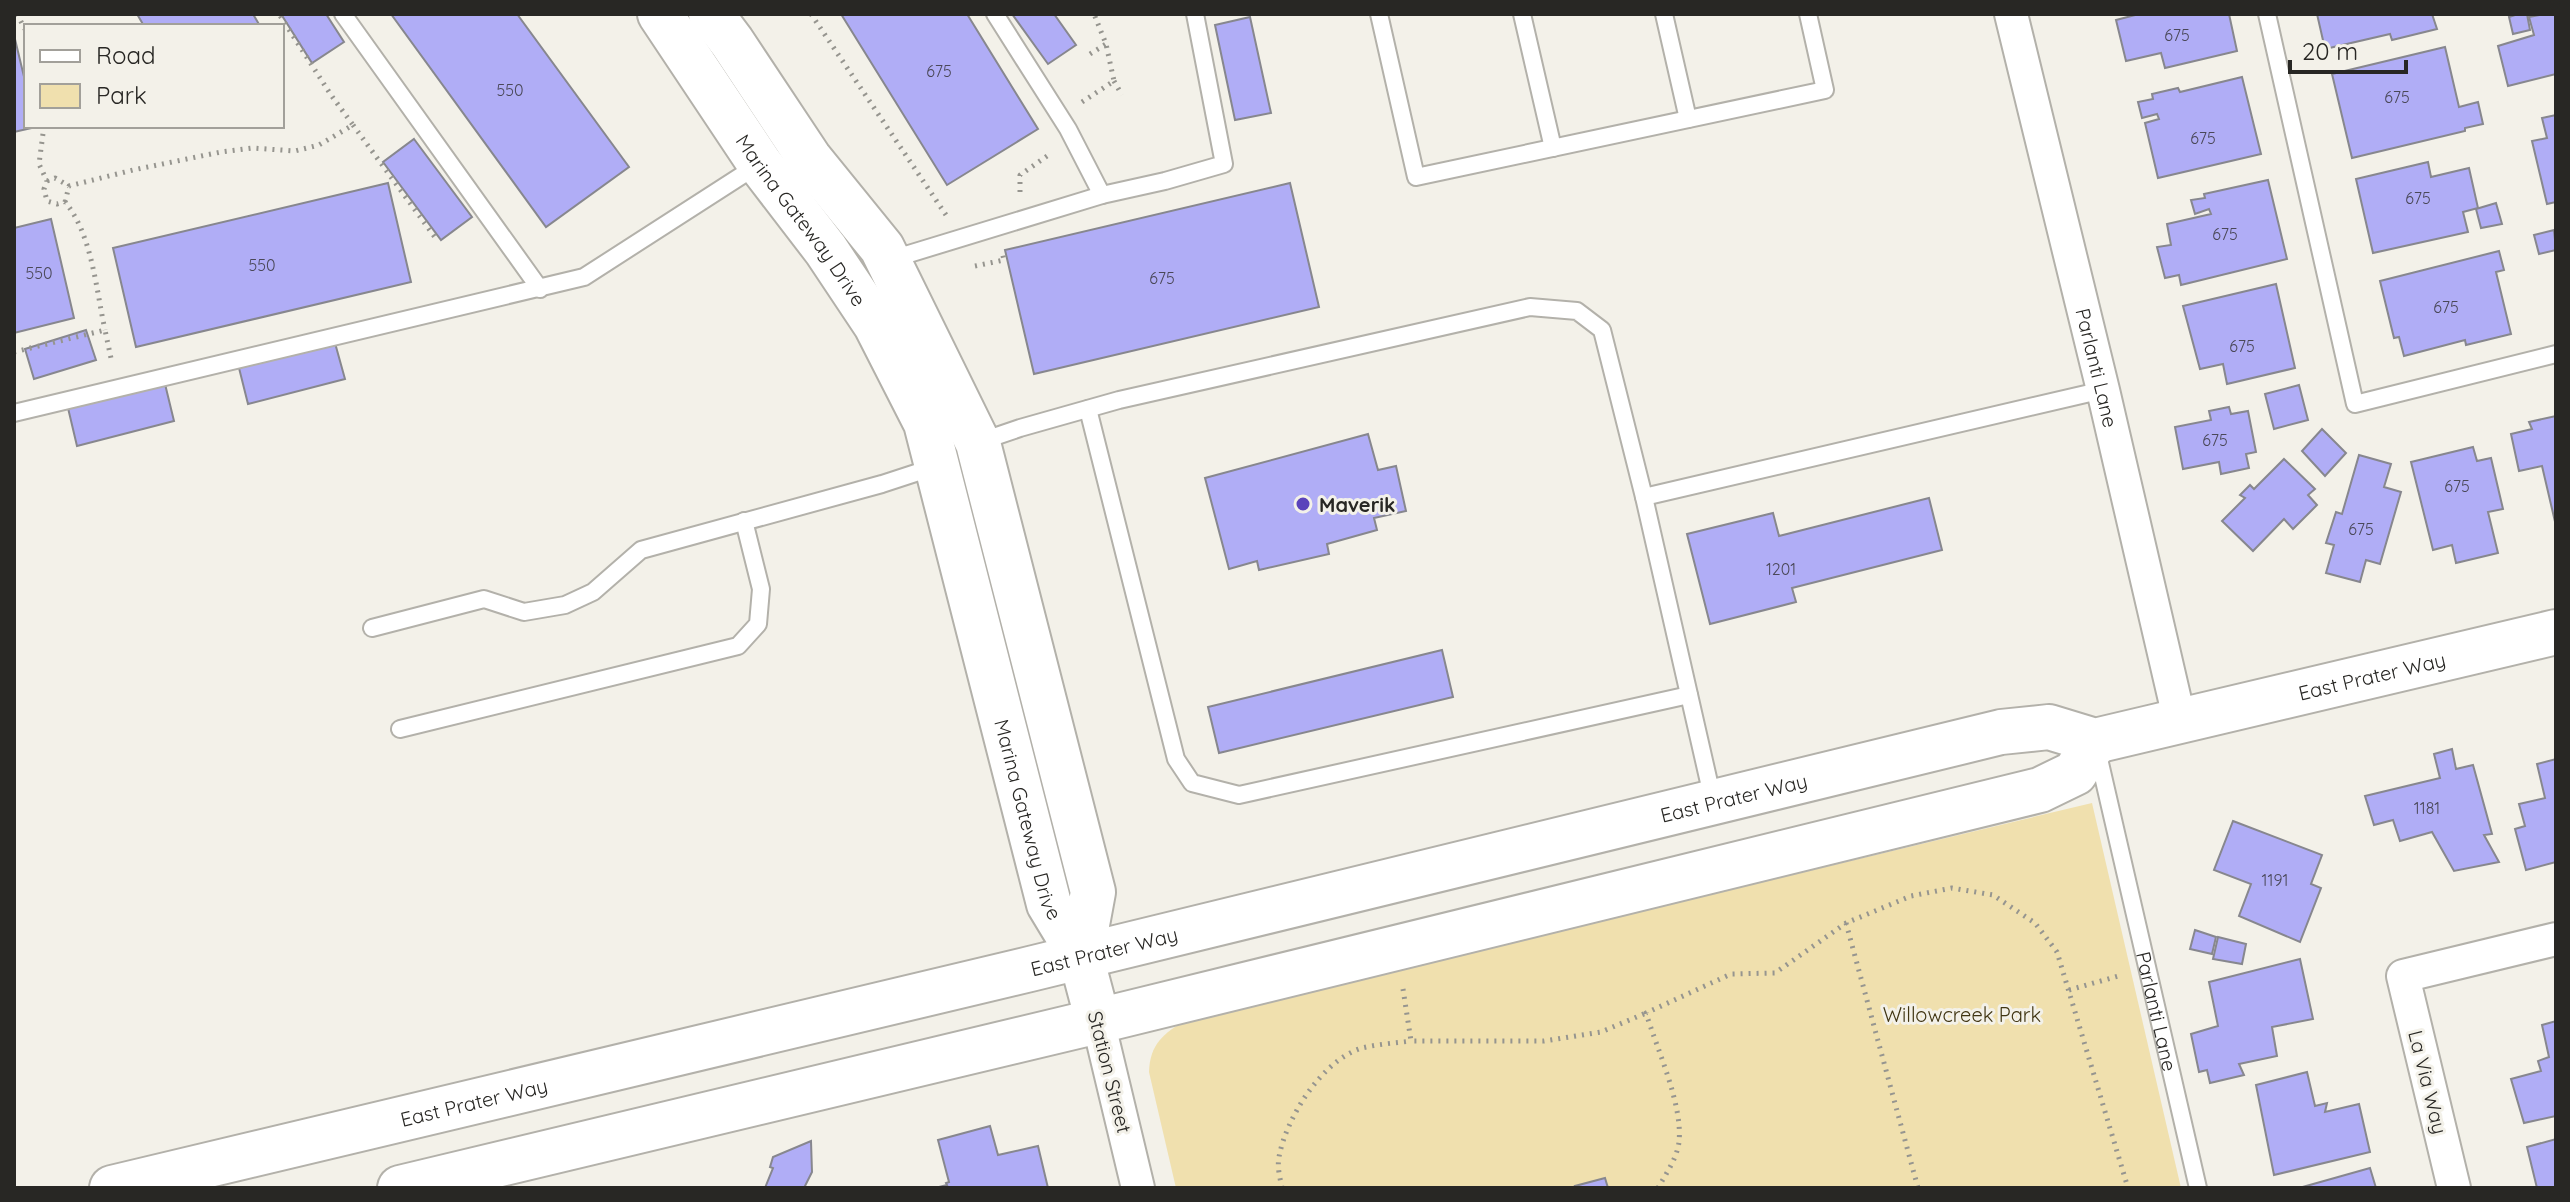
<svg xmlns="http://www.w3.org/2000/svg" width="2570" height="1202" viewBox="0 0 2570 1202" font-family="Quicksand,sans-serif">
  <rect width="100%" height="100%" fill="#f3f1e9"/>
  <path fill="#f0e0ae" d="M2092,803L2181,1188H1176L1149,1072C1150,1044 1163,1034 1186,1020Z"/>
  <g fill="#b0adf6" stroke="#87878e" stroke-width="2">
    <polygon points="137,14 253,14 260,26 144,26"/>
    <polygon points="281,14 326,14 344,42 312,63"/>
    <polygon points="391,14 517,14 629,167 546,227"/>
    <polygon points="841,14 967,14 1038,129 947,185"/>
    <polygon points="1012,14 1054,14 1076,45 1048,64"/>
    <polygon points="2139,14 2229,14 2237,51 2165,68 2161,53 2126,61 2116,20"/>
    <polygon points="2317,14 2432,14 2437,29 2392,40 2390,34 2325,49"/>
    <polygon points="2518,14 2527,14 2530,30 2513,34 2509,17"/>
    <polygon points="2545,14 2556,14 2556,74 2508,86 2498,46 2534,35 2529,17"/>
    <polygon points="1250,17 1271,113 1235,120 1215,25"/>
    <polygon points="14,35 26,85 26,126 36,127 14,132"/>
    <polygon points="2445,47 2459,107 2478,102 2483,124 2465,128 2465,131 2352,158 2332,74"/>
    <polygon points="2242,77 2261,154 2158,178 2145,123 2159,119 2157,114 2142,118 2138,102 2153,99 2152,94 2178,88 2180,92"/>
    <polygon points="2556,115 2556,202 2547,204 2532,141 2547,138 2542,118"/>
    <polygon points="414,139 472,217 441,240 383,162"/>
    <polygon points="2428,162 2431,177 2469,168 2478,208 2463,212 2468,232 2373,253 2356,179"/>
    <polygon points="2268,180 2287,259 2181,285 2179,275 2165,278 2157,247 2171,245 2167,224 2211,214 2209,209 2195,214 2191,200 2205,198 2204,194"/>
    <polygon points="388,183 411,282 136,347 113,248"/>
    <polygon points="1290,183 1319,307 1034,374 1005,250"/>
    <polygon points="2496,203 2502,224 2481,228 2476,209"/>
    <polygon points="51,219 74,318 14,333 14,228"/>
    <polygon points="2554,230 2556,250 2539,254 2534,235"/>
    <polygon points="2499,251 2504,270 2496,272 2511,334 2466,345 2465,340 2404,356 2399,337 2394,338 2380,281"/>
    <polygon points="2276,284 2295,368 2227,384 2223,364 2200,369 2183,306"/>
    <polygon points="86,330 96,360 34,379 25,349"/>
    <polygon points="335,343 345,379 248,404 239,368"/>
    <polygon points="165,384 174,421 77,446 68,408"/>
    <polygon points="2299,385 2308,420 2274,429 2265,394"/>
    <polygon points="2229,407 2231,414 2248,411 2256,452 2246,454 2249,468 2221,474 2219,462 2183,469 2175,427 2211,420 2209,411"/>
    <polygon points="2556,416 2556,526 2542,466 2519,471 2511,434 2532,429 2529,422"/>
    <polygon points="2322,429 2346,453 2325,476 2302,451"/>
    <polygon points="1368,434 1378,470 1396,466 1406,511 1374,518 1377,530 1327,544 1329,554 1259,570 1257,561 1229,569 1205,478"/>
    <polygon points="2473,447 2477,461 2491,458 2503,509 2488,512 2498,553 2456,563 2452,545 2433,550 2411,462"/>
    <polygon points="2359,455 2391,464 2384,487 2401,492 2380,564 2366,560 2360,582 2326,573 2334,545 2326,543 2336,512 2342,514"/>
    <polygon points="2284,459 2315,489 2308,495 2317,505 2293,529 2284,519 2253,551 2222,521 2245,498 2240,495 2250,485 2254,489"/>
    <polygon points="1929,498 1942,550 1792,588 1796,602 1710,624 1687,534 1773,513 1779,536"/>
    <polygon points="1442,650 1453,697 1219,753 1208,707"/>
    <polygon points="2452,749 2456,769 2473,765 2492,834 2484,835 2499,862 2454,871 2432,832 2400,841 2393,820 2374,825 2365,796 2440,778 2434,754"/>
    <polygon points="2556,759 2556,862 2526,870 2515,829 2525,826 2519,804 2545,798 2537,764"/>
    <polygon points="2233,821 2322,855 2311,884 2321,888 2300,942 2239,916 2251,884 2214,870"/>
    <polygon points="2195,930 2216,937 2212,954 2190,949"/>
    <polygon points="2218,937 2246,944 2242,964 2213,959"/>
    <polygon points="2300,959 2313,1019 2272,1027 2277,1056 2239,1064 2244,1075 2210,1083 2207,1070 2199,1072 2191,1034 2218,1026 2209,982"/>
    <polygon points="2556,1021 2556,1116 2524,1123 2511,1079 2541,1071 2538,1061 2549,1057 2542,1025"/>
    <polygon points="2307,1072 2315,1106 2327,1103 2325,1112 2359,1104 2370,1152 2274,1175 2256,1085"/>
    <polygon points="990,1126 998,1155 1038,1146 1048,1188 935,1188 947,1185 946,1183 949,1182 938,1140"/>
    <polygon points="2556,1139 2556,1188 2537,1188 2527,1147"/>
    <polygon points="811,1141 812,1172 804,1188 765,1188 773,1168 770,1167 773,1157"/>
    <polygon points="2370,1168 2376,1188 2299,1188"/>
    <polygon points="1605,1178 1608,1188 1576,1188 1575,1186"/>
  </g>
  <g fill="none" stroke-linecap="round" stroke-linejoin="round">
    <g stroke="#b3b1aa" stroke-width="20">
      <g id="lane">
        <polyline points="343,14 540,289"/>
        <polyline points="995,14 1068,129 1102,195"/>
        <polyline points="1379,14 1416,177 1825,90 1808,14"/>
        <polyline points="1522,14 1553,148"/>
        <polyline points="1664,14 1688,119"/>
        <polyline points="2267,14 2355,404 2556,354"/>
        <polyline points="889,260 1102,195 1165,181 1224,164 1195,14"/>
        <polyline points="1088,409 1176,759 1192,783 1239,795 1689,695"/>
        <polyline points="14,413 584,277 758,165"/>
        <polyline points="979,442 1020,428 1119,400 1530,307 1577,311 1602,330 1644,497"/>
        <polyline points="372,628 484,599 524,612 565,605 593,592 641,550 882,484 934,467"/>
        <polyline points="400,729 738,646 758,624 761,589 744,521"/>
        <path id="s1" d="M2097,750L2198,1188"/>
        <polyline points="1713,800 1644,497 2103,390"/>
      </g>
    </g>
    <g stroke="#b3b1aa" stroke-width="36">
      <g id="street">
        <path id="s2" d="M2011,14L2103,390L2180,722"/>
        <polyline points="1098,1021 1138,1188"/>
        <polyline points="2454,1188 2403,976 2556,939"/>
      </g>
    </g>
    <g stroke="#b3b1aa" stroke-width="48">
      <g id="secondary">
        <path id="s3" d="M660,14L760,164L826,250L876,325L926,423L1049,904L1081,957L1098,1021"/>
        <polyline points="711,14 732,42 809,158 882,248 978,443 1093,892 1081,957"/>
        <path id="s4" d="M112,1188L1030,969L2001,732L2049,727L2095,741L2556,632"/>
        <polyline points="400,1188 1098,1021 2040,790 2075,773 2095,741"/>
      </g>
    </g>
    <g stroke="#96958f" stroke-width="5" stroke-dasharray="2 6" stroke-linecap="butt">
      <polyline points="17,14 26,31"/>
      <polyline points="811,14 946,215"/>
      <polyline points="1090,54 1106,44"/>
      <polyline points="1114,81 1122,95"/>
      <polyline points="1082,102 1114,81 1106,44 1094,14"/>
      <polyline points="353,125 437,240"/>
      <path d="M44,126L39,164L47,181L44,189L47,201L57,204L65,202C92,234 96,289 105,330"/>
      <polyline points="47,181 55,178 69,186"/>
      <polyline points="1020,192 1020,175 1050,154"/>
      <polyline points="65,202 69,186 133,170 221,152 253,148 295,151 319,145 353,125 331,95 279,14"/>
      <polyline points="975,266 1004,260 1002,252"/>
      <polyline points="14,352 105,330 112,363"/>
      <polyline points="1846,923 1918,1188"/>
      <polyline points="1403,989 1411,1041 1544,1041 1601,1032 1646,1013"/>
      <polyline points="2069,990 2122,975"/>
      <path d="M1282,1188C1280,1178 1277,1167 1279,1157C1286,1118 1322,1060 1362,1048C1378,1044 1396,1043 1411,1041"/>
      <path d="M1658,1188C1666,1174 1677,1158 1679,1142C1683,1105 1657,1049 1646,1013L1731,974L1775,973L1846,923L1911,896L1952,888L1993,895L2035,923L2057,952L2128,1188"/>
    </g>
    <use href="#lane" stroke="#fff" stroke-width="16"/>
    <use href="#street" stroke="#fff" stroke-width="32"/>
    <use href="#secondary" stroke="#fff" stroke-width="44"/>
  </g>
  <circle fill="#5a43bb" stroke="#f3f1e9" stroke-width="3" cx="1303" cy="504" r="8"/>
  <g text-anchor="middle" dominant-baseline="central" stroke-width="6" stroke-linejoin="round" paint-order="stroke">
    <g font-size="16" fill="#4a4858">
      <text x="2177" y="35">675</text>
      <text x="939" y="71">675</text>
      <text x="510" y="90">550</text>
      <text x="2397" y="97">675</text>
      <text x="2203" y="138">675</text>
      <text x="2418" y="198">675</text>
      <text x="2225" y="234">675</text>
      <text x="262" y="265">550</text>
      <text x="39" y="273">550</text>
      <text x="1162" y="278">675</text>
      <text x="2446" y="307">675</text>
      <text x="2242" y="346">675</text>
      <text x="2215" y="440">675</text>
      <text x="2457" y="486">675</text>
      <text x="2361" y="529">675</text>
      <text x="1781" y="569">1201</text>
      <text x="2427" y="808">1181</text>
      <text x="2275" y="880">1191</text>
    </g>
    <g font-size="20" fill="#282724" stroke="#f3f1e9">
      <text stroke="none"><textPath href="#s3" startOffset="250">Marina Gateway Drive</textPath></text>
      <text stroke="none"><textPath href="#s2" startOffset="364">Parlanti Lane</textPath></text>
      <text stroke="none"><textPath href="#s4" startOffset="2324">East Prater Way</textPath></text>
      <text stroke="none"><textPath href="#s4" startOffset="1668">East Prater Way</textPath></text>
      <text stroke="none"><textPath href="#s3" startOffset="898">Marina Gateway Drive</textPath></text>
      <text stroke="none"><textPath href="#s4" startOffset="1020">East Prater Way</textPath></text>
      <text stroke="none"><textPath href="#s1" startOffset="268">Parlanti Lane</textPath></text>
      <text transform="translate(1110 1072) rotate(76)">Station Street</text>
      <text transform="translate(2428 1082) rotate(76)">La Via Way</text>
      <text stroke="none"><textPath href="#s4" startOffset="372">East Prater Way</textPath></text>
    </g>
    <g font-size="20" font-weight="bold" fill="#282724" stroke="#f3f1e9" text-anchor="start">
      <text x="1319" y="504">Maverik</text>
    </g>
    <g font-size="20" fill="#403512" stroke="#f3f1e9">
      <text x="1962" y="1014">Willowcreek Park</text>
    </g>
  </g>
  <rect width="2570" height="1202" fill="none" stroke="#282724" stroke-width="32"/>
  <rect x="24" y="24" width="260" height="104" fill="#f3f1e9" stroke="#a2a09a" stroke-width="2"/>
  <rect x="40" y="50" width="40" height="12" fill="#ffffff" stroke="#a2a09a" stroke-width="2"/>
  <text x="96" y="64" font-size="24" fill="#282724">Road</text>
  <rect x="40" y="84" width="40" height="24" fill="#f0e0ae" stroke="#a2a09a" stroke-width="2"/>
  <text x="96" y="104" font-size="24" fill="#282724">Park</text>
  <path d="M2290 60v12h116v-12" fill="none" stroke="#282724" stroke-width="4"/>
  <text x="2302" y="60" font-size="24" fill="#282724" stroke="#f3f1e9" stroke-width="6" paint-order="stroke">20 m</text>
</svg>
